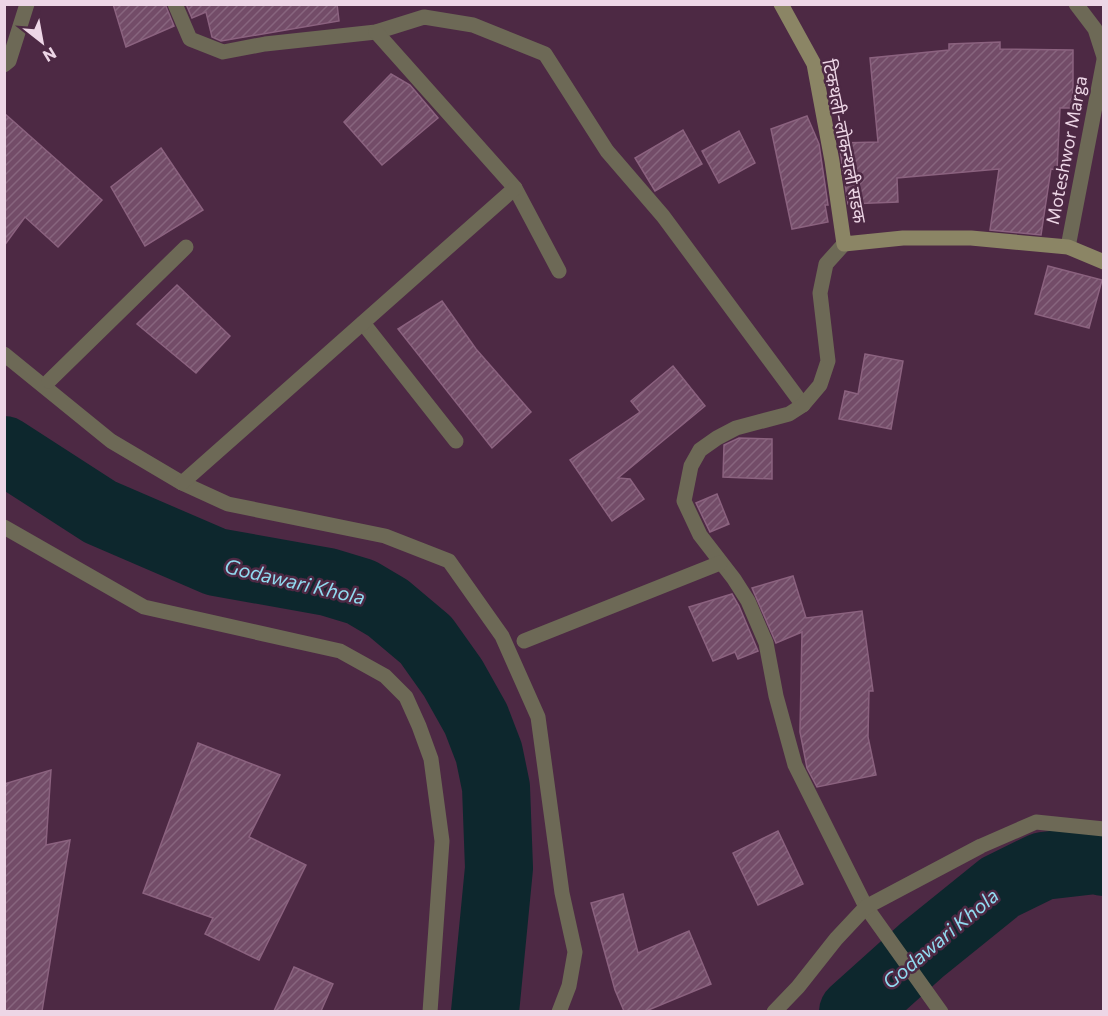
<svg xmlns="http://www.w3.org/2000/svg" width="1108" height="1016" viewBox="0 0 1108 1016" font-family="Commissioner,'Noto Sans Devanagari',sans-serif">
  <defs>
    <pattern id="building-hatch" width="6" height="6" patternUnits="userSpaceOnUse" patternTransform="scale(1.5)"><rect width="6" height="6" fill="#734c68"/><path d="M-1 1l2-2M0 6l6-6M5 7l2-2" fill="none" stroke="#87657e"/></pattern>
  </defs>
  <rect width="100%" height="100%" fill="#4d2944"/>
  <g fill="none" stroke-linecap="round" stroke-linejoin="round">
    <g stroke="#0d272d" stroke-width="68">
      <polyline points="4,450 100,512 216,562 328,582 361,592 388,608 426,640 453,678 476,719 489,753 496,787 499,868 485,1012"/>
      <polyline points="853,1012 922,950 1000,887 1043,866 1095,860 1104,862"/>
    </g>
  </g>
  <g fill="url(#building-hatch)" stroke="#8b627f" stroke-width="1.5">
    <polygon points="113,4 165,4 174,26 126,47"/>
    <polygon points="186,4 337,4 339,21 221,41 212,37 206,12 192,18"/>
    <polygon points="1000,42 1000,49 1073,50 1073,108 1060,108 1057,170 1051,169 1041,235 990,230 999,169 897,178 898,202 848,204 839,143 878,142 870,58 949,50 949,44"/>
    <polygon points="391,74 410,85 438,118 382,165 344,122"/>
    <polygon points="4,113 102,200 58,247 25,217 4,246"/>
    <polygon points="807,116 819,144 828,205 825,205 828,222 792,229 771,129"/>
    <polygon points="683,130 702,164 655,191 635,158"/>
    <polygon points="739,131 755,163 719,183 702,151"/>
    <polygon points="161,148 203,210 145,246 111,187"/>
    <polygon points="1048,266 1102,280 1089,328 1035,314"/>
    <polygon points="177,285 230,336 196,373 137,324"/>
    <polygon points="442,301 476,349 531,412 492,448 398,329"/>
    <polygon points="865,354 903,361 891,429 839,419 845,391 858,394"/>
    <polygon points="673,366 705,406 618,478 630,479 644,499 612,521 570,460 640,412 631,401"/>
    <polygon points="739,438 772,439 772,479 723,477 724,445"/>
    <polygon points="717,494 729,524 710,532 696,503"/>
    <polygon points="793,576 806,618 862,611 873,691 869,691 868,737 876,775 817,787 807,768 800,732 802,632 776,643 752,588"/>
    <polygon points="732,594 739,606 758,651 738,659 735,652 713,661 689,607"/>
    <polygon points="198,743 280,775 249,837 306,865 259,960 205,934 213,918 143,893"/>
    <polygon points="51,770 46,845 70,840 42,1011 4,1011 4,784"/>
    <polygon points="778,831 803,884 758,905 733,853"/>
    <polygon points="623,894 638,953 689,931 711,984 646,1011 624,1011 615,990 591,903"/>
    <polygon points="294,967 333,984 321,1011 274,1011"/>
  </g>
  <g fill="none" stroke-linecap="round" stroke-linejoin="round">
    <g stroke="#6d6956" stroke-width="15">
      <polyline points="1076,4 1095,29 1104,57"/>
      <polyline points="1068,247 1104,60"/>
    </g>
    <g stroke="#6d6956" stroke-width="15">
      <polyline points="175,4 190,39 223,52 265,44 376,32 424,17 473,25 545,54 607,151 663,216 803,405"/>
      <polyline points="376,32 515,188 559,271"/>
      <polyline points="4,65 9,61 27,4"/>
      <polyline points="844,244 826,264 820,293 828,361 820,385 803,405 789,414 736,428 717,438 700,450 691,466 684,501 700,535 734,579 748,601 766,643 776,696 795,765 866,907 941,1012"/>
      <polyline points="363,323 456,441"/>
      <polyline points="4,354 111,441 182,483 228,504 385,536 449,561 502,636 538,717 562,893 575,952 569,986 559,1012"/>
      <polyline points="49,381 186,247"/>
      <polyline points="182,483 515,188"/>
      <polyline points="4,527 144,607 340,651 385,676 406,697 419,726 431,759 442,841 430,1012"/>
      <polyline points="524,641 720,563"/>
      <polyline points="774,1012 798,987 836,939 866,907 981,846 1036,822 1104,829"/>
    </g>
    <polyline stroke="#8b8565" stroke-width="15" points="781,4 814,64 832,161 844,244 903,238 971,238 1068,247 1104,262"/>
  </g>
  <g text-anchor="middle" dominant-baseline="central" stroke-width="5" stroke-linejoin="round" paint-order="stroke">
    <g font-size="18" fill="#edd6e6" stroke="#4d2944">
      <text transform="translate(845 141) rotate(79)">टिकथली-लोकन्थली सडक</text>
      <text transform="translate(1066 150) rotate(-79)">Moteshwor Marga</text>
    </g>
    <g font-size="20" font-style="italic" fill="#91daef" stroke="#4d2944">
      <text transform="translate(295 581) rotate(13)">Godawari Khola</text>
      <text transform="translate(940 938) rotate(-40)">Godawari Khola</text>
    </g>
  </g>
  <rect width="1108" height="1016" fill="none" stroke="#edd6e6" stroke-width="12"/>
  <g transform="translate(42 42) rotate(149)" stroke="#4d2944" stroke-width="4.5" paint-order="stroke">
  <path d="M0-4.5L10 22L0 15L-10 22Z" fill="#edd6e6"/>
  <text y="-9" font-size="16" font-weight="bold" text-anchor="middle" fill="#edd6e6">N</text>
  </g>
</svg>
